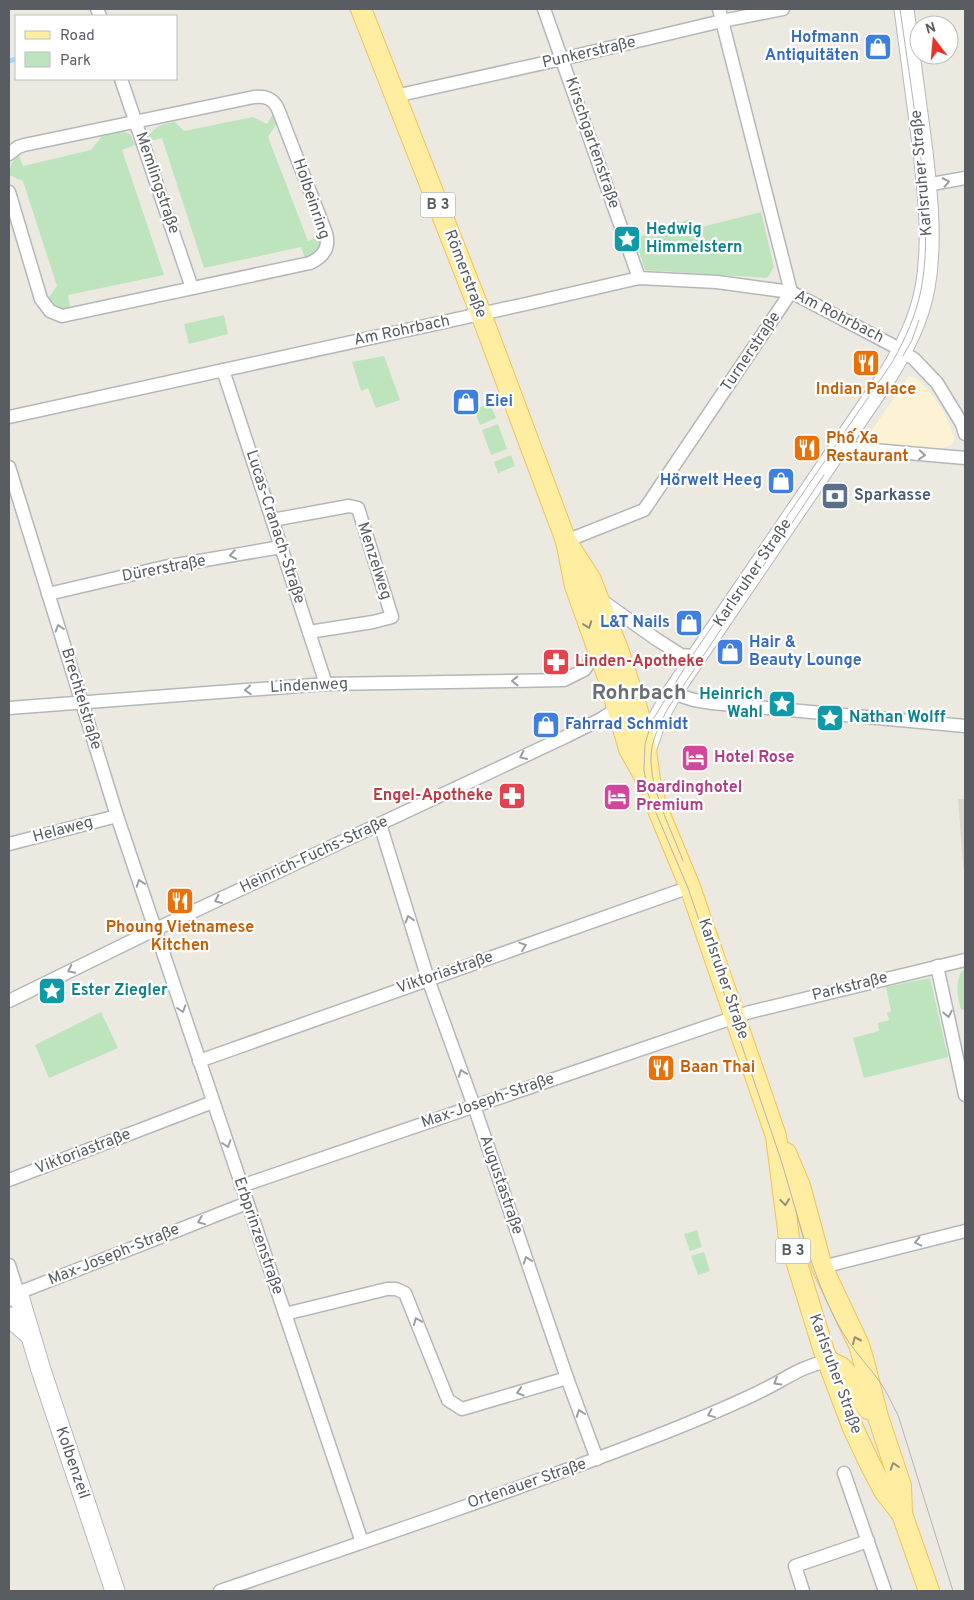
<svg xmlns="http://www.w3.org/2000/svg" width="974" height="1600" viewBox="0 0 974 1600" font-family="Overpass,sans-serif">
  <rect width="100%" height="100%" fill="#ece9e0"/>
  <polygon fill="#fdf3d4" points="909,376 916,378 922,384 934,397 943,411 953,434 954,440 951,445 939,449 864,442"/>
  <polygon fill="#dcd8ce" points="958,799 965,799 965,874 963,864"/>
  <g fill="#bde4bc">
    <path d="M273,114L277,123L268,137L308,241L320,236C324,249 316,255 305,258L301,247L204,268L162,138L151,141L149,136C156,125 163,124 175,122L184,131L253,117L267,124Z"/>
    <path d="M124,132L130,134L135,145L122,150L164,275L68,295L70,308L59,310L52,305L49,297L57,286L23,181L9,175C10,166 12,161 19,156L23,166L91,150L102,136Z"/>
    <polygon points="761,212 774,267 767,278 645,270 635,238 690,219 693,229"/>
    <polygon points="224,315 228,334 189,344 184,324"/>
    <polygon points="384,356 400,400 376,408 368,388 361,391 352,362"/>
    <polygon points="490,404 496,418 480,425 474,409"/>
    <polygon points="498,424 507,449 491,455 482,430"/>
    <polygon points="511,455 515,466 498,473 494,462"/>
    <path d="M965,970V1009L961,1010C958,997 954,984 962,971Z"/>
    <polygon points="930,978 948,1057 864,1078 853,1038 879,1031 878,1023 889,1020 887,1013 891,1011 886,987"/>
    <polygon points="101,1012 118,1048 49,1078 35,1045"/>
    <polygon points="697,1230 702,1247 690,1251 684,1234"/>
    <polygon points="704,1252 710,1271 698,1275 691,1256"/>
  </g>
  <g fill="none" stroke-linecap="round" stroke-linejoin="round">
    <polyline stroke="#9dd6ff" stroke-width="4.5" points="9,61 16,59"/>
    <g stroke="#b3b7bb" stroke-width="15">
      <g id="street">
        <polyline points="97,9 100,16"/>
        <polyline points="544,9 639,278"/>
        <polyline points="121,79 192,288"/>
        <polyline points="395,96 562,59 722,21 783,9"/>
        <path d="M9,154L18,147L24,145L254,97C265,96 273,98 278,109L326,233C330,248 323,257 310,263L62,316L50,311L41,299L9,192"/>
        <polyline points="926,185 965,178"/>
        <polyline points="223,370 326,684"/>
        <polyline points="9,417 526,304 639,278 717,282 791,292 892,345 914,359 937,383 962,424 965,434"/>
        <polyline points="839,447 965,458"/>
        <polyline points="9,467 117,816 362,1542"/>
        <polyline points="272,520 349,506 358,508 392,617 373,622 309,632"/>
        <polyline points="566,541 644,510 791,292 719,9"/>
        <polyline points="48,594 164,567 281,547"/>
        <polyline points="601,600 656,639 681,655 692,656 698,653"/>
        <polyline points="672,693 694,700 712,703 965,726"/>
        <polyline points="9,708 326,684 564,680 584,670 598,651"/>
        <polyline points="380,824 428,979 474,1106 567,1378 597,1459"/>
        <polyline points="9,844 117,816"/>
        <polyline points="937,966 965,1095"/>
        <polyline points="9,1001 156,929 567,736 601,719 618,708"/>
        <polyline points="199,1061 690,887"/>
        <polyline points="9,1180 213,1102"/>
        <polyline points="241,1186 750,1012 965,960"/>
        <polyline points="9,1265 18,1293 247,1203"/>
        <polyline points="822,1267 965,1231"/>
        <polyline points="285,1314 387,1289 396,1289 405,1293 448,1400 462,1409 567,1378"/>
        <polyline points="844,1473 885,1591"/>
        <path d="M220,1591C367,1541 514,1491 659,1435C694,1421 729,1407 763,1390C786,1379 801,1366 828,1361"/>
        <polyline points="803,1591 795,1566 868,1541"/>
      </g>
    </g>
    <g stroke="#b4b8bd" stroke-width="21">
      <g id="secondary">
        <path d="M646,750L656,722L672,693L888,375C905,347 919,320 925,288C933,244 928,196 923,152C917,104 910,56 904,9"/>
        <polyline points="9,1296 18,1293 41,1370 115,1591"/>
        <polyline points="9,1317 30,1335"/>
      </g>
    </g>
    <g stroke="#f0c255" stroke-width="22">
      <g id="primary">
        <polyline points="361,9 481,314 566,541 575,586 610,683 629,749 646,779"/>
        <polyline points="566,541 591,580 619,652 640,718 646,750 651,788 658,810 690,887 776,1136 789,1238 824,1351 853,1428 870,1464 884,1491 902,1514 929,1591"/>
        <polyline points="786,1153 800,1186 822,1267 859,1345 864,1362 878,1417 901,1486 902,1514"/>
        <polyline points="828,1361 841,1367 851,1378 868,1409"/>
      </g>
    </g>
    <use href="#street" stroke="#fff" stroke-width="12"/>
    <use href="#secondary" stroke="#fff" stroke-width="19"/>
    <use href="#primary" stroke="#ffeea2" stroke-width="20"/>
    <g stroke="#b2b3b3" stroke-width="1">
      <path d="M900,9C907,59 915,110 921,160C925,203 929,248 921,290C916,315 905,339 893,361L692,656L652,721L645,744L644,770L648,794L688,888L780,1157C798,1214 810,1273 839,1326C850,1347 866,1363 880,1382C887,1392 892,1404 898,1415L953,1591"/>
      <polyline points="903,356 912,340 919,320"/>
      <path d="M683,861C672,831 650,790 651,757C651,741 660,724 667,710L824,475"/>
    </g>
  </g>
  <defs><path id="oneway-chevron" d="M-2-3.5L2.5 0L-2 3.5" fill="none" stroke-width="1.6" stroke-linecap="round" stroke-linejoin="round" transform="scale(1.25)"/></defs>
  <g stroke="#9b9ea0">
    <use href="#oneway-chevron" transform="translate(946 182) rotate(-12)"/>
    <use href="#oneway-chevron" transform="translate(922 455) rotate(5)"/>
    <use href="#oneway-chevron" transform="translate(233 555) rotate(170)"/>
    <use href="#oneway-chevron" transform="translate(59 628) rotate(-108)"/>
    <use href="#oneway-chevron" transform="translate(515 681) rotate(179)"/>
    <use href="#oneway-chevron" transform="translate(248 690) rotate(176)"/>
    <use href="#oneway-chevron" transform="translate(523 756) rotate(155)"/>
    <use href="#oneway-chevron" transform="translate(140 883) rotate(-109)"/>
    <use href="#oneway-chevron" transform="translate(218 900) rotate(155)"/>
    <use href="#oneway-chevron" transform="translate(409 919) rotate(-107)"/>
    <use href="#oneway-chevron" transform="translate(523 946) rotate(-19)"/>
    <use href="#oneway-chevron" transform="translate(71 970) rotate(154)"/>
    <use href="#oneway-chevron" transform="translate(182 1009) rotate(72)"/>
    <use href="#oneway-chevron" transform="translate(948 1014) rotate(78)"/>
    <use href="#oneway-chevron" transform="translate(462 1073) rotate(-110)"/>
    <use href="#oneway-chevron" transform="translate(227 1144) rotate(72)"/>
    <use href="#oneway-chevron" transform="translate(201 1221) rotate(158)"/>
    <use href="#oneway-chevron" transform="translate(918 1242) rotate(167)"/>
    <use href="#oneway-chevron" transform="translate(527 1260) rotate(-109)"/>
    <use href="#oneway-chevron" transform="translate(417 1321) rotate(-112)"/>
    <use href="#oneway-chevron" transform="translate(777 1382) rotate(149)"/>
    <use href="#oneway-chevron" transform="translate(520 1392) rotate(164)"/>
    <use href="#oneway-chevron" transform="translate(580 1413) rotate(-110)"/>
    <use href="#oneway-chevron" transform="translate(711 1414) rotate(158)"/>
  </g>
  <g stroke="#939078">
    <use href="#oneway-chevron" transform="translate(588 625) rotate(70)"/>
    <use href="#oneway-chevron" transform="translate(785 1202) rotate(83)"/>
    <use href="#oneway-chevron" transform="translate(856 1340) rotate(-114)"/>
    <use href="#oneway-chevron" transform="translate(894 1466) rotate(-108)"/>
  </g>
  <defs>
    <g id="shop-square" transform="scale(1.4375)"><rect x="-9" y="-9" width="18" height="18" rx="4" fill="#3f7fe0" stroke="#fff"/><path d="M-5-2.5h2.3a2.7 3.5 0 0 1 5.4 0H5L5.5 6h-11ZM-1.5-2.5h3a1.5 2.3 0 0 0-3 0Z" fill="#fff"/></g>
    <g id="sight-square" transform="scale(1.4375)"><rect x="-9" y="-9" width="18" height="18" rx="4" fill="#0f9aa8" stroke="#fff"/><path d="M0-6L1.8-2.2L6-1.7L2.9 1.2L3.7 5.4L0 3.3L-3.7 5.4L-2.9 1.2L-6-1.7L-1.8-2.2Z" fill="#fff"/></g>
    <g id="restaurant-square" transform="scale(1.4375)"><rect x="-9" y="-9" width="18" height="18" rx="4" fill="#e8710a" stroke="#fff"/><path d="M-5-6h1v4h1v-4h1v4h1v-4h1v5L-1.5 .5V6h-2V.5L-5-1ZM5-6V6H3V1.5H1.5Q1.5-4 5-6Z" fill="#fff"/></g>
    <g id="bank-square" transform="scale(1.4375)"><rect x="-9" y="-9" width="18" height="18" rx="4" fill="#5c6f8a" stroke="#fff"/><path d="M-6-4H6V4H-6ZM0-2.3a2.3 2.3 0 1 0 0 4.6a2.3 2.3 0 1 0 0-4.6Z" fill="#fff"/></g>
    <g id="pharmacy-square" transform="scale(1.4375)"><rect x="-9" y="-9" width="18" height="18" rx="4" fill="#e0444e" stroke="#fff"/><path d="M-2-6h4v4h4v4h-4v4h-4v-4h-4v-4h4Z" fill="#fff"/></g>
    <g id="hotel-square" transform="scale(1.4375)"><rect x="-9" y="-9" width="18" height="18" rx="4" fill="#d1479c" stroke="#fff"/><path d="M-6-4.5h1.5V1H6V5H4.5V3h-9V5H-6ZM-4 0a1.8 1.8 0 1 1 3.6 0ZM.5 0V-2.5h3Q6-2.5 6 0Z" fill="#fff"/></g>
  </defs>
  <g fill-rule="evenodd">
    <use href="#shop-square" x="878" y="47"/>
    <use href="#sight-square" x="627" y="239"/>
    <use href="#restaurant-square" x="866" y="363"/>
    <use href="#shop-square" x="466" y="402"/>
    <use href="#restaurant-square" x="807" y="448"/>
    <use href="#shop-square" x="781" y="481"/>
    <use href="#bank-square" x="835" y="496"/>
    <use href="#shop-square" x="689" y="623"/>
    <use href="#shop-square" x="730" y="652"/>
    <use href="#pharmacy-square" x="556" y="662"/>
    <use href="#sight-square" x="782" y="704"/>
    <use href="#sight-square" x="830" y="718"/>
    <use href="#shop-square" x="546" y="725"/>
    <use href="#hotel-square" x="695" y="758"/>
    <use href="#pharmacy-square" x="512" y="796"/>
    <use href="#hotel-square" x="617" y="797"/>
    <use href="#restaurant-square" x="180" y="901"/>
    <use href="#sight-square" x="52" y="991"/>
    <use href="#restaurant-square" x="661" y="1068"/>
  </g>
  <g text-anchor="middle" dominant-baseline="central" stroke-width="4.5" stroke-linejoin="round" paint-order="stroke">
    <g fill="#fff" stroke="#8b8e90" stroke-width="1">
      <rect x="420.5" y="192.5" width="35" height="25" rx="4"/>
      <rect x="775.5" y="1238.5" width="35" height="25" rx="4"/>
    </g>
    <g font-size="15" font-weight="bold" fill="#595d61">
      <text x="438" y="205">B 3</text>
      <text x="793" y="1251">B 3</text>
    </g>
    <g font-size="16" font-weight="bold" fill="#366cbe" stroke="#fff" text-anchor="end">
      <text x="859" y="38">Hofmann<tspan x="859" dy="18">Antiquitäten</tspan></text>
      <text x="485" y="402" text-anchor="start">Eiei</text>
      <text x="762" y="481">Hörwelt Heeg</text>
      <text x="670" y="623">L&amp;T Nails</text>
      <text x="749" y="643" text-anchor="start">Hair &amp;<tspan x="749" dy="18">Beauty Lounge</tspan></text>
      <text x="565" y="725" text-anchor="start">Fahrrad Schmidt</text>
    </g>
    <g font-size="16" fill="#595d61" stroke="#fff">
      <text transform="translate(589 53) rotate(-13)">Punkerstraße</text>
      <text transform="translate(592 143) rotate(71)">Kirschgartenstraße</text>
      <text transform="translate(922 173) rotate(-95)">Karlsruher Straße</text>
      <text transform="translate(157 183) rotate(71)">Memlingstraße</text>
      <text transform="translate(311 199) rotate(71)">Holbeinring</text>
      <text transform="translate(465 274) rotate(69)">Römerstraße</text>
      <text transform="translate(839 317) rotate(27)">Am Rohrbach</text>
      <text transform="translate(402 331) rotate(-12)">Am Rohrbach</text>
      <text transform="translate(751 352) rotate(-56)">Turnerstraße</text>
      <text transform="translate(275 527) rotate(72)">Lucas-Cranach-Straße</text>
      <text transform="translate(374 561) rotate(72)">Menzelweg</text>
      <text transform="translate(164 569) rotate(-11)">Dürerstraße</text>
      <text transform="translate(753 573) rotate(-56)">Karlsruher Straße</text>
      <text transform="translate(309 686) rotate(-3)">Lindenweg</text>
      <text transform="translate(81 699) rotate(73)">Brechtelstraße</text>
      <text transform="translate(63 830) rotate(-15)">Helaweg</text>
      <text transform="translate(314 855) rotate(-25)">Heinrich-Fuchs-Straße</text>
      <text transform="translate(445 973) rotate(-19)">Viktoriastraße</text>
      <text transform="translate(723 979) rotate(71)">Karlsruher Straße</text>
      <text transform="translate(850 987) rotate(-14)">Parkstraße</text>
      <text transform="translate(488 1101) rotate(-19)">Max-Joseph-Straße</text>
      <text transform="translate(83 1152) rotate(-21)">Viktoriastraße</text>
      <text transform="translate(501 1185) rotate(71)">Augustastraße</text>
      <text transform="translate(258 1236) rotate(71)">Erbprinzenstraße</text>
      <text transform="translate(114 1255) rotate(-22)">Max-Joseph-Straße</text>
      <text transform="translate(835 1374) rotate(70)">Karlsruher Straße</text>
      <text transform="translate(72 1463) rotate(71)">Kolbenzeil</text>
      <text transform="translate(527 1484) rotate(-19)">Ortenauer Straße</text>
    </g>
    <g font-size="16" font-weight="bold" fill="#0d838f" stroke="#fff" text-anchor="start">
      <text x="646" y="230">Hedwig<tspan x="646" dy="18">Himmelstern</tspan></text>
      <text x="763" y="695" text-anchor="end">Heinrich<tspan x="763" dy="18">Wahl</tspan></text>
      <text x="849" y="718">Nathan Wolff</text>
      <text x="71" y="991">Ester Ziegler</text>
    </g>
    <g font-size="16" font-weight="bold" fill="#c56008" stroke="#fff">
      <text x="866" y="390">Indian Palace</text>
      <text x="826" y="439" text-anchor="start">Phố Xa<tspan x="826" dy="18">Restaurant</tspan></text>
      <text x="180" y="928">Phoung Vietnamese<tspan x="180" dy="18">Kitchen</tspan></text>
      <text x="680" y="1068" text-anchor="start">Baan Thai</text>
    </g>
    <g font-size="16" font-weight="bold" fill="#4e5e75" stroke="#fff" text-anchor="start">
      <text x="854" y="496">Sparkasse</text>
    </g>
    <g font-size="16" font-weight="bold" fill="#be3a42" stroke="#fff" text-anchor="start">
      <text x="575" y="662">Linden-Apotheke</text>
      <text x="493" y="796" text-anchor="end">Engel-Apotheke</text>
    </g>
    <g font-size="16" font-weight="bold" fill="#b23c85" stroke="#fff" text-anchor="start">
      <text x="714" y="758">Hotel Rose</text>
      <text x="636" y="788">Boardinghotel<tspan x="636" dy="18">Premium</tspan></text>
    </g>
    <g font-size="21" font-weight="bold" fill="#6a6f73" stroke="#fff">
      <text x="639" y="693">Rohrbach</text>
    </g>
  </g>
  <rect width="974" height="1600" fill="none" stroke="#595d61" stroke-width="20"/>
  <rect x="15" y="15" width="162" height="65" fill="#ffffff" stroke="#bdbec0"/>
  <rect x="25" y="31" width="25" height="8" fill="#ffeea2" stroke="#bdbec0"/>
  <text x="60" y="40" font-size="15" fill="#595d61">Road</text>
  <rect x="25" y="52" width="25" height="15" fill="#bde4bc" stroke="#bdbec0"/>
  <text x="60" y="65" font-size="15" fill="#595d61">Park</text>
  <g transform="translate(934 40) rotate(344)"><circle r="24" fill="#ffffff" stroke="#bdbec0"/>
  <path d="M0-4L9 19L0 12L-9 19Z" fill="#e8352a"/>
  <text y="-8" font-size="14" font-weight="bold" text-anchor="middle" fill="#595d61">N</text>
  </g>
</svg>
